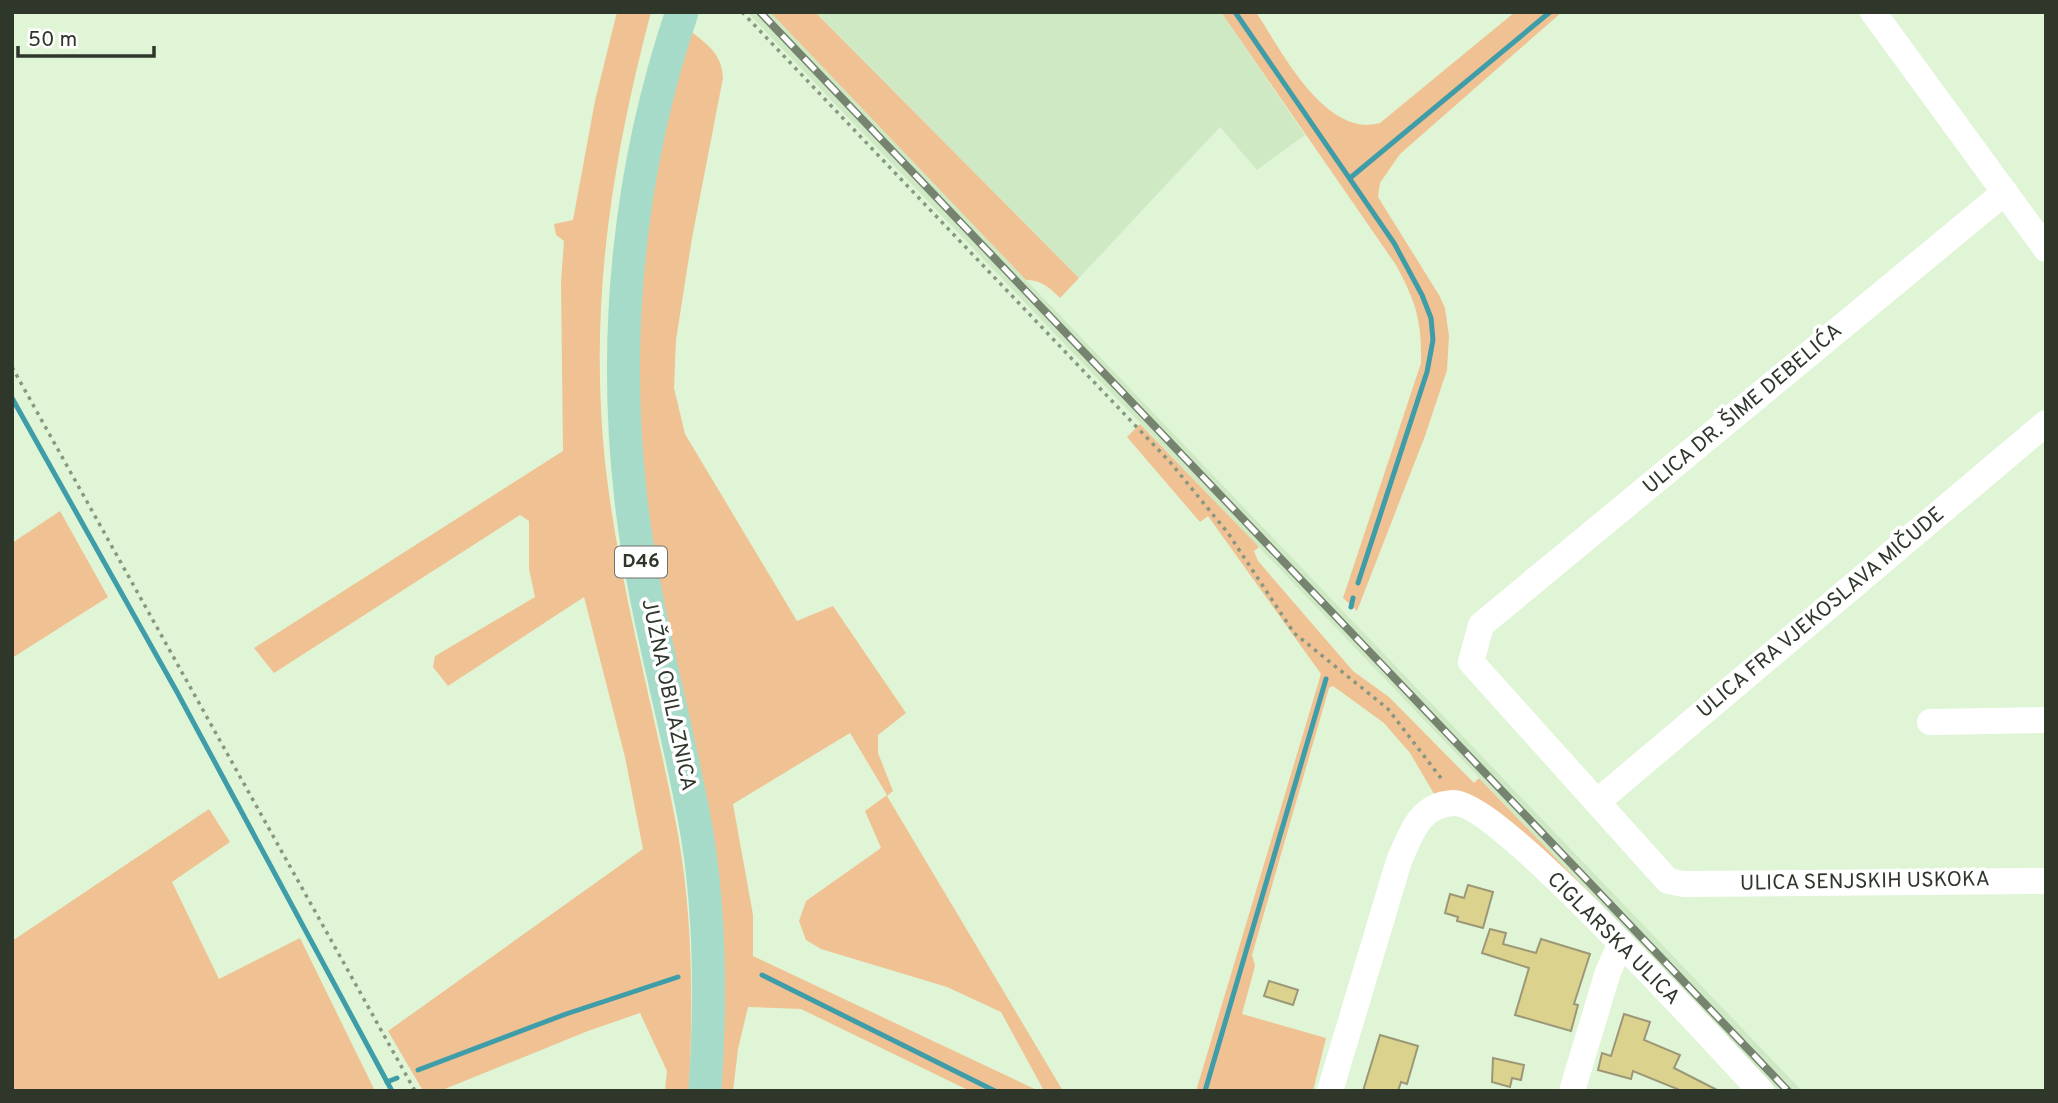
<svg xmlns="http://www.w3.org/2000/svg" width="2058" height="1103" viewBox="0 0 2058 1103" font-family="Overpass,sans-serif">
  <rect width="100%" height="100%" fill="#dff5d6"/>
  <g fill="#d0e9c5">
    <polygon points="747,12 770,12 1802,1091 1779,1091"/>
    <polygon points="815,12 1221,12 1305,135 1257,170 1220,127 1079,278"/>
  </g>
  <g fill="#f0c293">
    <path d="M617,12H651C611,164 589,305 605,462C619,588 655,710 678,834C693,919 693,1005 689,1091H665L667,1071L640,1013L588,1031L440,1091H423L388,1031L643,849L625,757L584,597L448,686L433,667L435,656L535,597L529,569V521L520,515L274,673L254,648L563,451L561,281L564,241L556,235L554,224L573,220L595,101Z"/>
    <path d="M661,12H697L690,31C709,45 722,55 723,78L692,238L676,340L674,388L685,434L797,621L833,606L906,713L878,735V753L893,791L887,796L1063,1091H1044L1001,1012L947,987L821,949L806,940L799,921L806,901L881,848L865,811L887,795L850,733L733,804L753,915V956L1039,1091H970L801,1009L748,1007L738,1049L733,1091H713L633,388L651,184L690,31Z"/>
    <path d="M770,12H815L1079,278L1060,298C1049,287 1041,280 1026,280Z"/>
    <path d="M1221,12H1256C1281,50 1325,138 1380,123L1515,12H1562L1400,154L1380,183L1378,197L1439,295L1445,308L1449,336L1447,370L1425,436L1357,611L1343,598L1421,363C1422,321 1416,302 1396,265Z"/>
    <polygon points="1140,424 1259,547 1254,551 1258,561 1353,671 1389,697 1474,783 1479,778 1745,1055 1566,882 1437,799 1410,753 1384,723 1333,686 1329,688 1252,955 1255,966 1242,1014 1326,1038 1313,1091 1196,1091 1321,674 1208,516 1200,522 1127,437"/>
    <polygon points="60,511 108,597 12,658 12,543"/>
    <polygon points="209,809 230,842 172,882 219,979 300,938 375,1091 12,1091 12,941"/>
  </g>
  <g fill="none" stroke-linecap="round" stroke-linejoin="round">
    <g stroke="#3e9da9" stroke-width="5">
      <polyline points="1235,12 1394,243 1422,295 1431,318 1433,340 1427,372 1358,583"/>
      <polyline points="1350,178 1550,12"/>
      <polyline points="12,398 177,692 392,1091"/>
      <polyline points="1351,607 1353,598"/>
      <polyline points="762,975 995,1091"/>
      <polyline points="418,1070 566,1014 678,977"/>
      <polyline points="387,1082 397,1078"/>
      <polyline points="1205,1091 1326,679"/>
    </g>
  </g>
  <g fill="#dbd28d" stroke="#9c9877" stroke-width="2">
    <polygon points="1468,885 1493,892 1483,928 1457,921 1458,917 1445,913 1450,894 1464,898"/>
    <polygon points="1490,929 1506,933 1503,944 1536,953 1541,939 1590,954 1574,1004 1578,1005 1571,1031 1515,1015 1529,968 1482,953"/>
    <polygon points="1269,981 1298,990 1293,1005 1264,996"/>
    <polygon points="1624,1014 1650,1022 1644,1040 1680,1055 1674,1068 1719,1091 1682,1091 1633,1071 1631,1079 1598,1070 1602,1053 1611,1056"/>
    <polygon points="1380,1035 1418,1046 1407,1084 1401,1082 1398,1091 1363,1091"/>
    <polygon points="1493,1058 1524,1065 1521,1080 1512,1078 1510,1087 1492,1082"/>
  </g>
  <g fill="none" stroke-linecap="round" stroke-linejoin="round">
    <g stroke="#889781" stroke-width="3.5" stroke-dasharray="3.5 5" stroke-linecap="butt">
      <polyline points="742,12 1170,462 1228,533 1294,633 1388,709 1444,782"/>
      <polyline points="12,367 415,1091"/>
    </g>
    <g stroke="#fff" stroke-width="26">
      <polyline points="1873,12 2046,249"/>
      <polyline points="2005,192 1481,625 1471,662 1668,881 1684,884 2046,881"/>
      <polyline points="1930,722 2046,720"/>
      <polyline points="1597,802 2046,423"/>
      <path d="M1330,1091L1399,861C1411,834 1419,805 1453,803C1497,800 1719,1047 1761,1091"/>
      <polyline points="1572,1091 1608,972 1620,945"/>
    </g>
    <path stroke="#a6dac9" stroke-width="33" d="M682,12C629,168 612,336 631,500C643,607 674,711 694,817C711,906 711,1001 705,1091"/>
    <g stroke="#75836f" stroke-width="8">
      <polyline id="rail" points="760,12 1788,1091"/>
    </g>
    <use href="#rail" stroke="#fff" stroke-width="5" stroke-dasharray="16" stroke-linecap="butt"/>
  </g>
  <g text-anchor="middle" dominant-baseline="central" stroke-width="7" stroke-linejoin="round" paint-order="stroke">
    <rect fill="#fff" stroke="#6d736b" stroke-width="2" x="615" y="546.5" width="52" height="31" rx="5"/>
    <g font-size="19" font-weight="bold" fill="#2f372b">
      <text x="641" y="562">D46</text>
    </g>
    <g font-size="21" fill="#2f372b" stroke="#fff">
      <text transform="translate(1743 409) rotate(-40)">ULICA DR. ŠIME DEBELIĆA</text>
      <text transform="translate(1821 613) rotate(-40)">ULICA FRA VJEKOSLAVA MIČUDE</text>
      <text transform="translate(668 695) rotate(78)">JUŽNA OBILAZNICA</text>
      <text transform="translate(1865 882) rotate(-1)">ULICA SENJSKIH USKOKA</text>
      <text transform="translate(1613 939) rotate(45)">CIGLARSKA ULICA</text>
    </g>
  </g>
  <rect width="2058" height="1103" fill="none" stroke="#2f372b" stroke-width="28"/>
  <path d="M18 46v10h136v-10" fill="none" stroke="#2f372b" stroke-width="3.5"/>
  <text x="28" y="46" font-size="21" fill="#2f372b" stroke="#ffffff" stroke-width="5" paint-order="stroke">50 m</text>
</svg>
